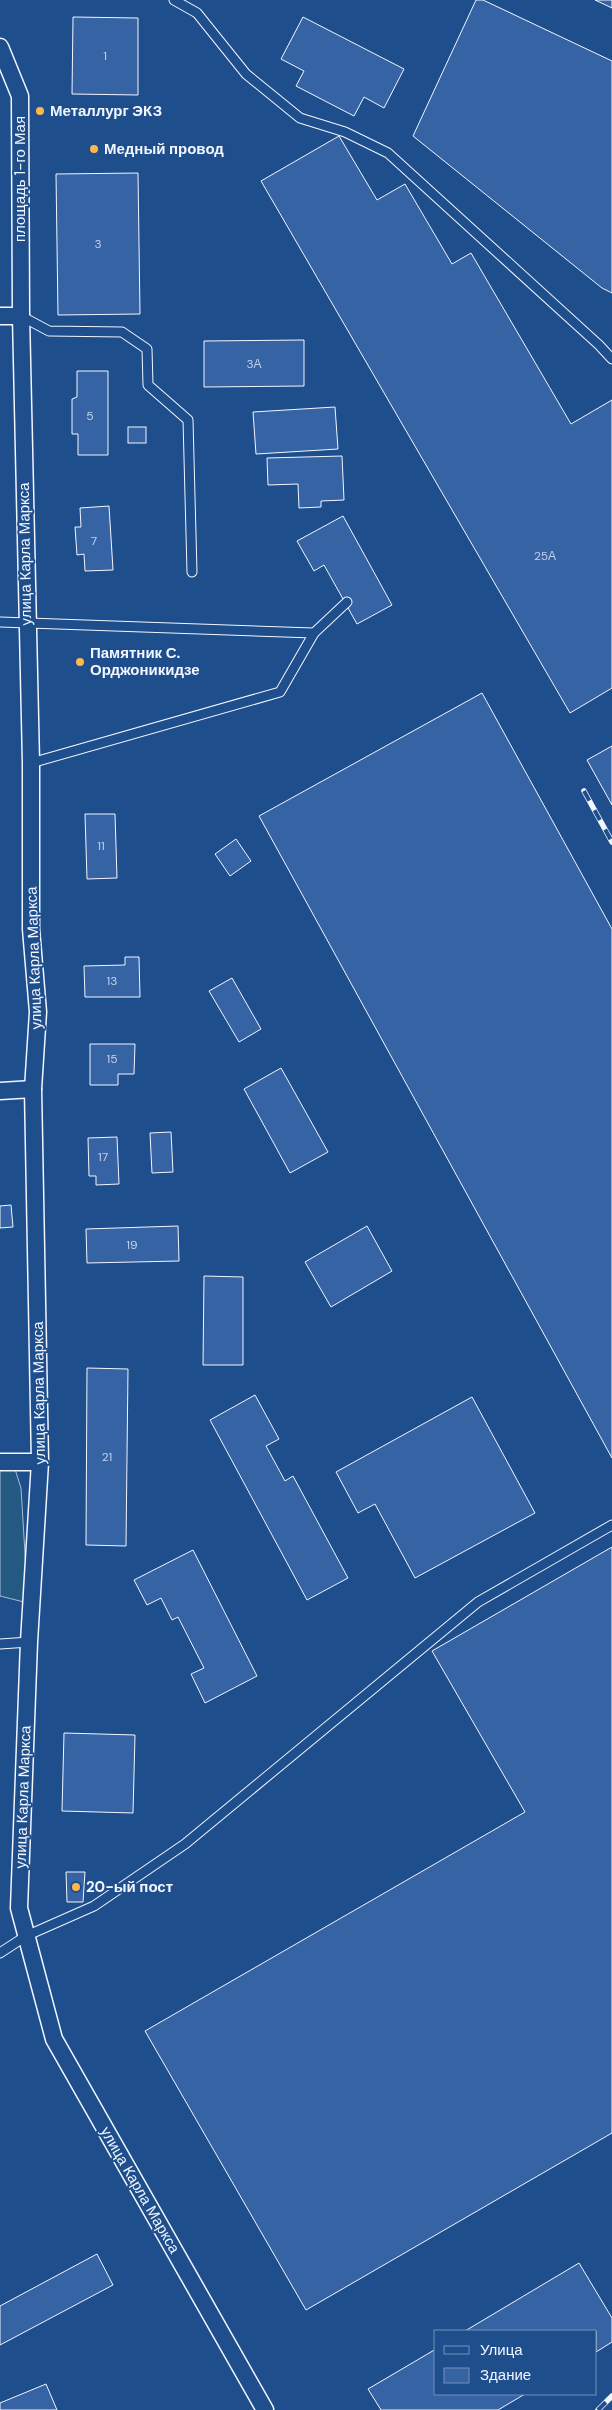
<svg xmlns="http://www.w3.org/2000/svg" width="612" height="2410" viewBox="0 0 612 2410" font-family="'DM Sans',sans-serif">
  <rect width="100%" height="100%" fill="#1f4e8c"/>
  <polygon fill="#245a82" stroke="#a8bbd7" points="15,1469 21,1488 28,1603 0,1596 0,1470"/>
  <g fill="#3563a3" stroke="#f2f6ff">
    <polygon points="476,0 483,0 612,61 612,293 602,288 413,136"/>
    <polygon points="595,0 612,0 612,8"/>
    <polygon points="73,17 138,18 138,95 72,94"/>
    <polygon points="303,17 404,69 384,108 364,97 354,116 296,86 304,71 281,59"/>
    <polygon points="339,136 377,200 405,184 452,264 471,253 571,424 612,400 612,688 570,713 261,181"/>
    <polygon points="138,173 140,314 58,315 56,174"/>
    <polygon points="304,340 304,386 204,387 204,341"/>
    <polygon points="77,371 108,371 108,455 78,455 78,434 72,434 72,399 77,397"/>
    <polygon points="335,407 338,449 256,454 253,412"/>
    <rect x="128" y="427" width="18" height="16"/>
    <polygon points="342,456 344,500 321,501 321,507 299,508 298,484 268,485 267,458"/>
    <polygon points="109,506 113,570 85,571 84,554 77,555 75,527 81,527 80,508"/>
    <polygon points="343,516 392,605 357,624 324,565 314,571 297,541"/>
    <polygon points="482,693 612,929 612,1458 259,816"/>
    <polygon points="612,746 612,805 587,760"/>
    <polygon points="85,814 115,814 117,878 87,879"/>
    <polygon points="236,839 251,861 230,876 215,854"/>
    <polygon points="125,957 139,957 140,997 85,997 84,966 125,965"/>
    <polygon points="232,978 261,1029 239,1042 209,991"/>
    <polygon points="90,1044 135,1044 134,1074 118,1074 118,1085 90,1085"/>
    <polygon points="281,1068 328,1152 290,1173 244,1089"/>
    <polygon points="171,1132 173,1172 152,1173 150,1133"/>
    <polygon points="117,1137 119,1184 96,1185 96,1176 89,1176 88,1138"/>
    <polygon points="11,1205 13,1227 0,1228 0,1206"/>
    <polygon points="178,1226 179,1261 87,1263 86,1229"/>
    <polygon points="367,1226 392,1271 331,1307 305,1262"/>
    <polygon points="204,1276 243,1277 243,1365 203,1365"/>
    <polygon points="87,1368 128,1369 126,1546 86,1545"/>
    <polygon points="255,1395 279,1439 266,1446 285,1481 293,1476 348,1578 307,1600 210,1420"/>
    <polygon points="472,1397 535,1513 415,1578 375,1504 358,1513 336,1472"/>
    <polygon points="612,1547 612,2133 306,2310 145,2031 525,1812 432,1651"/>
    <polygon points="193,1550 257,1676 205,1703 191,1674 204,1668 178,1617 172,1620 161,1598 147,1605 134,1580"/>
    <polygon points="64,1733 135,1735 133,1813 62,1811"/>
    <polygon points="66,1872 85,1872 83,1902 67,1902"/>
    <polygon points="97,2254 113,2285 0,2345 0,2306"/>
    <polygon points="579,2263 612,2318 612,2342 596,2352 596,2331 465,2331"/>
    <polygon points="436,2349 436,2394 525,2394 498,2410 381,2410 368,2389"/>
    <polygon points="46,2384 57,2410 0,2410 0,2403"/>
  </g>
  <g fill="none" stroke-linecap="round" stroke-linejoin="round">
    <g stroke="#f2f6ff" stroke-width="11">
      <g id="lane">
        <polyline points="174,0 197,13 246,74 300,118 345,132 388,153 599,345 612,359"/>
        <polyline points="21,316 49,331 122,332 147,349 148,385 188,420 192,572"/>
        <polyline points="0,622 314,633 347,602"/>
        <polyline points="31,763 280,692 314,633"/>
        <polyline points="0,1644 29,1642"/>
        <polyline points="0,1953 26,1936 94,1906 185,1844 478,1602 612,1525"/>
      </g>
    </g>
    <g stroke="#f2f6ff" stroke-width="19">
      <g id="street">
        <polyline points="0,47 20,96 21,316 31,763 31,929 38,1012 33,1089 40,1462 29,1642 19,1908 54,2039 265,2410"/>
        <polyline points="0,316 21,316"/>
        <polyline points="0,1091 33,1089"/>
        <polyline points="0,1462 40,1462"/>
      </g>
    </g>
    <use href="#lane" stroke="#1f4e8c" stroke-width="9"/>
    <use href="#street" stroke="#1f4e8c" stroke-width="16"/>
    <g stroke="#f2f6ff" stroke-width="5.5">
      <g id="rail">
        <polyline points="584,791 612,842"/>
        <polyline points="598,2410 612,2396"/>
      </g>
    </g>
    <use href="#rail" stroke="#1f4e8c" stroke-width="4" stroke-dasharray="11" stroke-linecap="butt"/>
  </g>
  <g fill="#ffb74d" stroke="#1f4e8c" stroke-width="2">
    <circle cx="40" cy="111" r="5"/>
    <circle cx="94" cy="149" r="5"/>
    <circle cx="80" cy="662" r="5"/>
    <circle cx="76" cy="1887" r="5"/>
  </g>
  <g text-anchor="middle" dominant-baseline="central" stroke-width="4" stroke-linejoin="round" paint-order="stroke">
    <g font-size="12" fill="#c3d1e8">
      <text x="105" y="56">1</text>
      <text x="98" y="244">3</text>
      <text x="254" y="364">3А</text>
      <text x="90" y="416">5</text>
      <text x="94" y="541">7</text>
      <text x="545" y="556">25А</text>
      <text x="101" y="846">11</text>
      <text x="112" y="981">13</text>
      <text x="112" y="1059">15</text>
      <text x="103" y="1157">17</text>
      <text x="132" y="1245">19</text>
      <text x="107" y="1457">21</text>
    </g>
    <g font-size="15" font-weight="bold" fill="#f2f6ff" stroke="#1f4e8c" text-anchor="start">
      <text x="50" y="111">Металлург ЭКЗ</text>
      <text x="104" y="149">Медный провод</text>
      <text x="90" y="653">Памятник С.<tspan x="90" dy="17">Орджоникидзе</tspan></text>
      <text x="86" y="1887">20-ый пост</text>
    </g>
    <g font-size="15" fill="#f2f6ff" stroke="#1f4e8c">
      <text transform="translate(20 179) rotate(-90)">площадь 1-го Мая</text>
      <text transform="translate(25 554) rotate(-91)">улица Карла Маркса</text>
      <text transform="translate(34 958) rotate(-92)">улица Карла Маркса</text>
      <text transform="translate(39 1393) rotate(-91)">улица Карла Маркса</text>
      <text transform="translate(23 1797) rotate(-88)">улица Карла Маркса</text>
      <text transform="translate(140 2190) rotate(60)">улица Карла Маркса</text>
    </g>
  </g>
  <rect x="434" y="2330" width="162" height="65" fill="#1f4e8c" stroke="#7391ba"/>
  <rect x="444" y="2346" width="25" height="8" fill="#1f4e8c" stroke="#7391ba"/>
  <text x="480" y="2355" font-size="15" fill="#f2f6ff">Улица</text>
  <rect x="444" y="2368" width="25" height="15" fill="#3563a3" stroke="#7391ba"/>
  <text x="480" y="2380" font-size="15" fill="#f2f6ff">Здание</text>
</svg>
